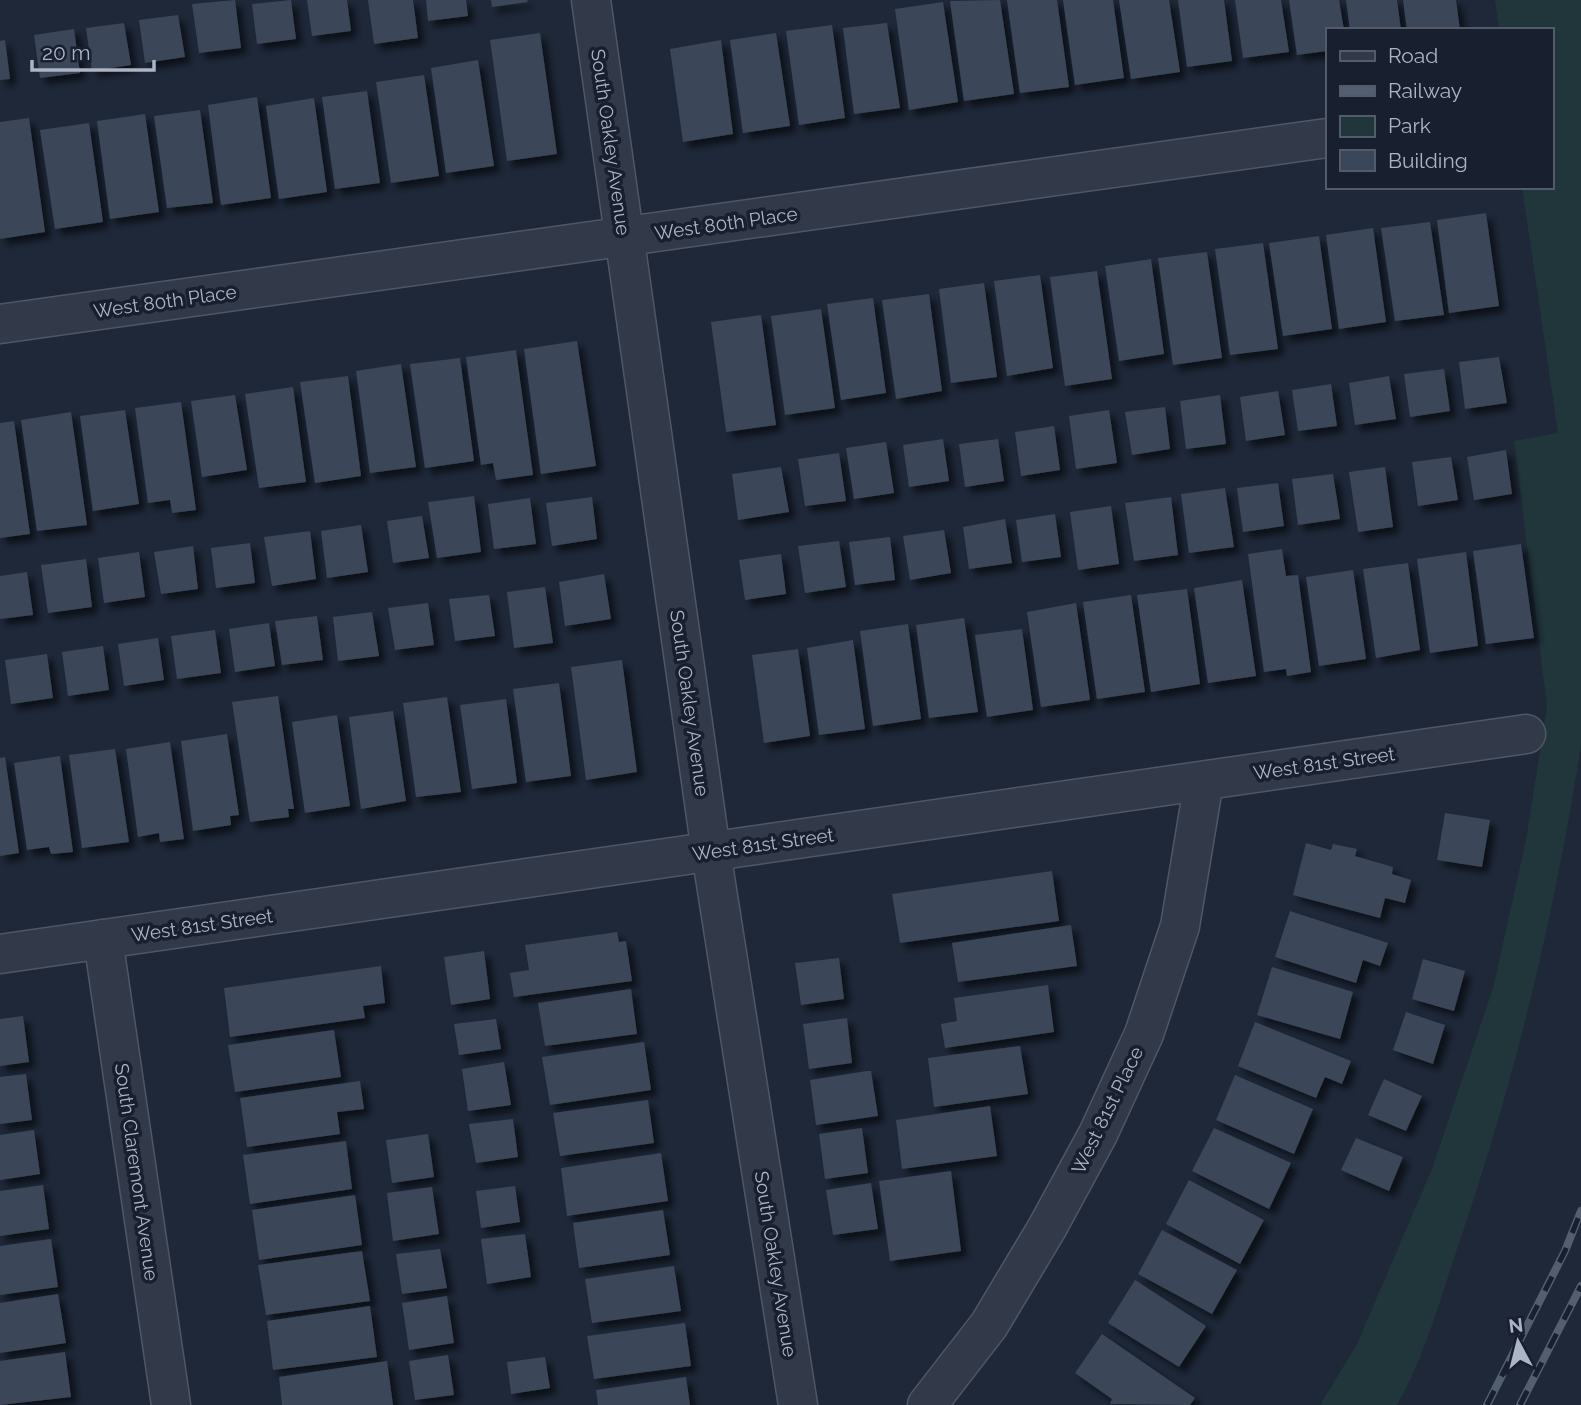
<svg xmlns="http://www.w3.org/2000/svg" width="1581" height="1405" viewBox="0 0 1581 1405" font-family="Raleway,sans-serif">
  <defs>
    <filter id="shadow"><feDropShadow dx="6" dy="6" stdDeviation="3.5" flood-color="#0009"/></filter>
  </defs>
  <rect width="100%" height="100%" fill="#1e2839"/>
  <path fill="#20363a" d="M1495,0H1581V745C1555,915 1514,1084 1458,1246C1440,1300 1425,1356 1397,1405H1320L1357,1344L1432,1169L1493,988L1526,840L1547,706L1514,441L1558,433L1522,187H1551V30H1499Z"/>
  <g fill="#3a4659" filter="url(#shadow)">
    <polygon points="235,0 241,48 199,53 192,4"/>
    <polygon points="291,0 296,39 257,44 252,4"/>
    <polygon points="307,0 347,0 351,31 312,36"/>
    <polygon points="368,0 413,0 418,38 374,44"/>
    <polygon points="426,0 466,0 468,16 428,21"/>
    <polygon points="491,0 527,0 528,2 492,7"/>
    <polygon points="1000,0 1014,94 964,101 950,1"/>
    <polygon points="1007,0 1057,0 1069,87 1020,93"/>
    <polygon points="1063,0 1113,0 1124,78 1075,85"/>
    <polygon points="1119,0 1169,0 1180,72 1131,79"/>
    <polygon points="1178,0 1224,0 1232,61 1187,67"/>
    <polygon points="1235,0 1281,0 1289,52 1243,58"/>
    <polygon points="1289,0 1339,0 1344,30 1327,30 1327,51 1297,55"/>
    <polygon points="1346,0 1397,0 1401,30 1350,30"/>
    <polygon points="1403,0 1456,0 1460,30 1407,30"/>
    <polygon points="943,2 958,102 909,110 895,9"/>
    <polygon points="178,15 185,57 145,63 139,20"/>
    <polygon points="124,23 131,65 92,71 86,28"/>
    <polygon points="887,23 900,108 854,114 843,28"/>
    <polygon points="832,25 845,118 799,125 786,31"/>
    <polygon points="74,29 80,73 40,78 34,35"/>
    <polygon points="540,33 557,154 507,161 490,40"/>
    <polygon points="776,33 790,126 743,133 730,40"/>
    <polygon points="5,40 10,79 0,80 0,41"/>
    <polygon points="721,40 733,134 683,142 670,49"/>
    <polygon points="478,60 494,166 446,173 431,68"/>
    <polygon points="424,75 439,176 391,183 376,82"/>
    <polygon points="367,91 380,183 335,189 322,97"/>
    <polygon points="257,97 271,198 221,205 208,105"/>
    <polygon points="314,98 327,192 279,199 266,106"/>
    <polygon points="200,110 213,203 167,208 154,116"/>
    <polygon points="145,114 159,212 110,219 97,121"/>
    <polygon points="29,118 45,232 0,239 0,122"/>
    <polygon points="89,123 103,222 55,229 40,130"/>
    <polygon points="1486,213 1499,306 1449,313 1437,220"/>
    <polygon points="1430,222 1444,315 1395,321 1381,228"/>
    <polygon points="1373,228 1386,322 1339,329 1326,235"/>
    <polygon points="1319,236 1332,329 1283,336 1269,243"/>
    <polygon points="1263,243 1278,349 1230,355 1215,249"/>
    <polygon points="1207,252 1222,358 1173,365 1158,258"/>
    <polygon points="1151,259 1164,354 1119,361 1105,266"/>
    <polygon points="1097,271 1112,379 1065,386 1050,277"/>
    <polygon points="1040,275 1053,368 1007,376 994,281"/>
    <polygon points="984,283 997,377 951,383 939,289"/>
    <polygon points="929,294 942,391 896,399 882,300"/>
    <polygon points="873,298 886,393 841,400 827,304"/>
    <polygon points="821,309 835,408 785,415 771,316"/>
    <polygon points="761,315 776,425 726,432 711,322"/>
    <polygon points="577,341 596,466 541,474 524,349"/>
    <polygon points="516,350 533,475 496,480 493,463 481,465 466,357"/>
    <polygon points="1499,357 1507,403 1465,409 1459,362"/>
    <polygon points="460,358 474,461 425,468 410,364"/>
    <polygon points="401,364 416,467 370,473 356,371"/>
    <polygon points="1444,369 1450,411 1410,417 1404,374"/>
    <polygon points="348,376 361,476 315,483 300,382"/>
    <polygon points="1389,376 1396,419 1355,425 1349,383"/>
    <polygon points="1331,384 1337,426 1298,431 1292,390"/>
    <polygon points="293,387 306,482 259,488 245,394"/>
    <polygon points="1278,391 1285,435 1246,441 1240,397"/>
    <polygon points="235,395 247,470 202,477 191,401"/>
    <polygon points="1220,395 1226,444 1186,449 1180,401"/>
    <polygon points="181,402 196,510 172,513 170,500 148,503 135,408"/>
    <polygon points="1165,407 1170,449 1132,455 1125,412"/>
    <polygon points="125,410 139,504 93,511 80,416"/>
    <polygon points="1109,410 1117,463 1076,469 1069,416"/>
    <polygon points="71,412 87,525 37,531 21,420"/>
    <polygon points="14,421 30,534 0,538 0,423"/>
    <polygon points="1054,426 1060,470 1021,476 1015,432"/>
    <polygon points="943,439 949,481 909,487 903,445"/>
    <polygon points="998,439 1004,481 965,487 959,444"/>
    <polygon points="886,442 894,493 854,499 846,448"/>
    <polygon points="1506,450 1512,494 1474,500 1467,457"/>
    <polygon points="839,453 846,501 805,506 798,459"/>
    <polygon points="1451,457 1458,500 1418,506 1412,462"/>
    <polygon points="781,467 789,512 738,520 732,474"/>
    <polygon points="1385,467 1393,527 1358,532 1349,472"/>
    <polygon points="1333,474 1340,519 1298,525 1292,479"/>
    <polygon points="1278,483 1284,526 1243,532 1237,488"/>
    <polygon points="1225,488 1234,547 1189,553 1181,494"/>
    <polygon points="474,496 481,552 437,558 428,502"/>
    <polygon points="592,497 597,539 552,546 546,503"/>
    <polygon points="1171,497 1178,555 1134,561 1125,503"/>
    <polygon points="530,498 536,544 494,549 488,504"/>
    <polygon points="1111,506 1119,564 1078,570 1070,512"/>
    <polygon points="1055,514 1061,557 1022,562 1016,520"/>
    <polygon points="422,516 429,558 393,563 387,521"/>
    <polygon points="1005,519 1012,563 969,569 963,527"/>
    <polygon points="361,525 368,572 327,578 321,531"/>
    <polygon points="944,530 951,573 910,580 903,536"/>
    <polygon points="310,531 316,579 272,586 264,537"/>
    <polygon points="890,537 895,580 855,585 849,542"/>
    <polygon points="839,541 846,587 805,593 798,546"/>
    <polygon points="250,543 255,583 216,588 211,548"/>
    <polygon points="1521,544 1534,638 1486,644 1473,551"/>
    <polygon points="193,546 198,589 161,594 154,552"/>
    <polygon points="1282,549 1286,576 1298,575 1311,672 1287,676 1286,669 1264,672 1248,554"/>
    <polygon points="139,552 145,597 104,603 98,558"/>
    <polygon points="1466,552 1478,646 1430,653 1417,559"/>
    <polygon points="781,554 786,594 745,600 739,560"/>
    <polygon points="86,559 92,607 48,613 41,565"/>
    <polygon points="1408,563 1420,650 1376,658 1363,569"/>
    <polygon points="1353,570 1366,659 1319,666 1306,577"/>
    <polygon points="27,572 33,615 0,619 0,576"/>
    <polygon points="604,574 611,619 565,626 559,582"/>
    <polygon points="1242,580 1256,676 1208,683 1194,588"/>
    <polygon points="545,587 553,643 514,648 507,592"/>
    <polygon points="1187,589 1200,684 1151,692 1137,595"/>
    <polygon points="489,595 495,636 455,641 449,599"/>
    <polygon points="1131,595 1145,692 1097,699 1083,602"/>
    <polygon points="428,603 434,645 395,650 388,608"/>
    <polygon points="1076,603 1090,700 1041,707 1027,612"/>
    <polygon points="372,612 379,656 338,661 333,617"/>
    <polygon points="317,616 323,660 282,665 275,621"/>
    <polygon points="964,618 978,712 929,718 916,625"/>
    <polygon points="269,623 275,666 235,672 229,629"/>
    <polygon points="908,624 921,719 873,726 860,631"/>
    <polygon points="1022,629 1033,710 987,717 975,635"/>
    <polygon points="215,630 221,673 177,679 171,636"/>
    <polygon points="158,638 164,680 124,686 118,644"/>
    <polygon points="853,640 865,729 819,735 807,648"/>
    <polygon points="103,646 109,690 68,696 62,652"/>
    <polygon points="798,649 810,736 764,743 752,655"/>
    <polygon points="47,654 53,698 11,704 5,660"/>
    <polygon points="622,660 637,772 586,780 571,667"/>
    <polygon points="559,683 571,776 526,782 513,689"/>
    <polygon points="278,696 294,809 288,809 289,817 250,822 232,702"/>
    <polygon points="447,697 461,792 416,797 403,703"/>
    <polygon points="506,699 517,783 472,789 460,705"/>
    <polygon points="393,711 406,801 361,809 349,717"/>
    <polygon points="337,715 350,806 305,813 292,722"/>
    <polygon points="227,734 239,815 230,816 231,825 193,831 181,741"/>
    <polygon points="170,742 184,839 160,842 159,833 138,837 126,749"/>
    <polygon points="115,749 129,842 82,848 69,755"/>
    <polygon points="60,756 73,852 51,854 49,847 27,850 14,763"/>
    <polygon points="5,757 19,853 0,856 0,758"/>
    <polygon points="1445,813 1490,820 1482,867 1437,860"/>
    <polygon points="1306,843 1331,850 1333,844 1357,849 1355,856 1393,867 1392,874 1411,880 1405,903 1385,898 1380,918 1293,895"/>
    <polygon points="1052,871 1059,921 900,943 892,894"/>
    <polygon points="1290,911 1388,943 1380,966 1363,960 1356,983 1275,957"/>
    <polygon points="1071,925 1077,966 958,982 952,943"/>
    <polygon points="617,932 619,942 626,941 632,981 514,997 510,973 529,970 525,945"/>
    <polygon points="484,951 490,999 451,1005 444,957"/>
    <polygon points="839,958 844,999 801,1005 795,963"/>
    <polygon points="1423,959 1465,971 1454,1011 1412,999"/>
    <polygon points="381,966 385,1003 363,1006 365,1018 230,1037 224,988"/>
    <polygon points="1272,967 1353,992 1340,1039 1257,1015"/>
    <polygon points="1048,985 1054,1032 945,1048 941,1024 957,1021 954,998"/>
    <polygon points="631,989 637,1034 545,1046 538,1003"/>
    <polygon points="1406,1012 1445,1025 1433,1064 1393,1050"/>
    <polygon points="23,1016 29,1062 0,1066 0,1019"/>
    <polygon points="847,1018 852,1063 809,1069 803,1024"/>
    <polygon points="496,1019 501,1049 459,1055 454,1024"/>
    <polygon points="1255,1022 1351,1061 1342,1084 1325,1077 1316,1098 1238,1066"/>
    <polygon points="334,1030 341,1077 235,1092 228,1045"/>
    <polygon points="644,1042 651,1090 550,1105 542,1057"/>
    <polygon points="1020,1046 1028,1094 934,1107 928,1058"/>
    <polygon points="504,1062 511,1105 468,1111 462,1069"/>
    <polygon points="867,1071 871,1071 878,1116 816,1125 810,1080"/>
    <polygon points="26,1074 32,1120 0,1124 0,1077"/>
    <polygon points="1235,1075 1313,1109 1294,1154 1216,1120"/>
    <polygon points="1384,1079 1422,1096 1406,1131 1368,1115"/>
    <polygon points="360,1081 364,1109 337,1112 340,1134 247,1147 240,1098"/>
    <polygon points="648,1100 654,1143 560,1156 553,1113"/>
    <polygon points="990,1106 997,1156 902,1169 896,1120"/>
    <polygon points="513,1119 518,1157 476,1163 469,1124"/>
    <polygon points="862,1128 868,1173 825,1179 819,1134"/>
    <polygon points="1214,1128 1291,1163 1269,1209 1192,1171"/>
    <polygon points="34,1130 40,1174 0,1180 0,1135"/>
    <polygon points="428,1134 434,1177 392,1183 386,1140"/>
    <polygon points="1356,1138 1403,1157 1389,1191 1341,1170"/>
    <polygon points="346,1141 352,1189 250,1204 243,1155"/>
    <polygon points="661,1153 668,1201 567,1216 561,1168"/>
    <polygon points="951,1171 961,1251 890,1261 879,1181"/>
    <polygon points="1189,1180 1264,1220 1240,1264 1166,1224"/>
    <polygon points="871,1183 878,1229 833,1235 826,1190"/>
    <polygon points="43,1185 49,1229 0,1236 0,1191"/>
    <polygon points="515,1186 520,1222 481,1228 476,1191"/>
    <polygon points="432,1187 439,1234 393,1241 387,1193"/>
    <polygon points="355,1195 362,1245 259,1260 252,1210"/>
    <polygon points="663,1210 670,1255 579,1268 573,1223"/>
    <polygon points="1162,1230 1237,1270 1212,1314 1138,1274"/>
    <polygon points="525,1234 531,1277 487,1284 481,1239"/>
    <polygon points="51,1239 58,1287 0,1295 0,1246"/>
    <polygon points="440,1249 447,1288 402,1294 396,1254"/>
    <polygon points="362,1251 370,1301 266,1315 258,1265"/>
    <polygon points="674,1266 681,1311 592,1323 585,1279"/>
    <polygon points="1135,1280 1206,1326 1179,1367 1108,1323"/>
    <polygon points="58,1294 66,1343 0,1353 0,1303"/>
    <polygon points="447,1296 454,1343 409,1350 402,1303"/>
    <polygon points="370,1306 377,1357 273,1370 267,1321"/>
    <polygon points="685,1323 691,1366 594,1379 587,1336"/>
    <polygon points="1102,1334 1195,1398 1190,1405 1110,1404 1112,1399 1075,1373"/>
    <polygon points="65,1352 71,1397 0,1405 0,1361"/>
    <polygon points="448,1355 454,1395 415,1400 409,1361"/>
    <polygon points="545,1357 550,1388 511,1394 507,1362"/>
    <polygon points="387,1361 393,1405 282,1405 279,1377"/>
    <polygon points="686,1377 690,1405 598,1405 596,1390"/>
  </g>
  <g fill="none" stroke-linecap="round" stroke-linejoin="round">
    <g stroke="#4f5767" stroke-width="41">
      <g id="street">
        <polyline points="591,0 711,852 798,1405"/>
        <polyline points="0,324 1327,138"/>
        <polyline points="103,939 171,1405"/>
        <polyline points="0,954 1526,734"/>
        <polyline points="927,1405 989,1325 1047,1228 1098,1134 1144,1034 1180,926 1204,781"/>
      </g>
    </g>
    <use href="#street" stroke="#323a49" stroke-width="38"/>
    <g stroke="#535e71" stroke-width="8">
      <g id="rail">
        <polyline points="1487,1405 1565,1251 1581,1211"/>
        <polyline points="1520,1405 1581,1286"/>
      </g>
    </g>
    <use href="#rail" stroke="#181f2e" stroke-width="5" stroke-dasharray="16" stroke-linecap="butt"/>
  </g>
  <g text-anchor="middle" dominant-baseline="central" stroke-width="7" stroke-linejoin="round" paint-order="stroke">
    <g font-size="19" fill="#acb4c6" stroke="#181f2e">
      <text transform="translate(611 142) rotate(82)">South Oakley Avenue</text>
      <text transform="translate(726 223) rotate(-8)">West 80th Place</text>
      <text transform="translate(165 301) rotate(-8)">West 80th Place</text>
      <text transform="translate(690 703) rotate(82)">South Oakley Avenue</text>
      <text transform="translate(1324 763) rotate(-8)">West 81st Street</text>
      <text transform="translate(763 844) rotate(-8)">West 81st Street</text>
      <text transform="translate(202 925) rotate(-8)">West 81st Street</text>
      <text transform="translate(1107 1110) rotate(-64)">West 81st Place</text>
      <text transform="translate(137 1172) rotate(82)">South Claremont Avenue</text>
      <text transform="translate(776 1264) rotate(81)">South Oakley Avenue</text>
    </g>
  </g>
  <rect x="1326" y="28" width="228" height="161" fill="#181f2e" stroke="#535b6b" stroke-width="2"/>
  <rect x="1340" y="51" width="35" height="10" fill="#323a49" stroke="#535b6b" stroke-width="2"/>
  <text x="1388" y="63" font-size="21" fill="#acb4c6">Road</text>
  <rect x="1340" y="86" width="35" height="10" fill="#535e71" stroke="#535b6b" stroke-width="2"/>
  <text x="1388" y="98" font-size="21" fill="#acb4c6">Railway</text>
  <rect x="1340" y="116" width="35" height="21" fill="#20363a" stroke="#535b6b" stroke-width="2"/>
  <text x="1388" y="133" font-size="21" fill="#acb4c6">Park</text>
  <rect x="1340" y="150" width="35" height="21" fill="#3a4659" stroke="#535b6b" stroke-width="2"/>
  <text x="1388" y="168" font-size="21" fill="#acb4c6">Building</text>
  <g transform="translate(1518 1342) rotate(353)" stroke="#181f2e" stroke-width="5" paint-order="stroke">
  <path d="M0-5L12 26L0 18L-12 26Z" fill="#acb4c6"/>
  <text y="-10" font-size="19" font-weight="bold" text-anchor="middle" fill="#acb4c6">N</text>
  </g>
  <path d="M32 60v10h122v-10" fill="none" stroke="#acb4c6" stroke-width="3.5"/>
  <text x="42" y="60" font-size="21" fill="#acb4c6" stroke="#181f2e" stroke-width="5" paint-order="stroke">20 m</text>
</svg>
